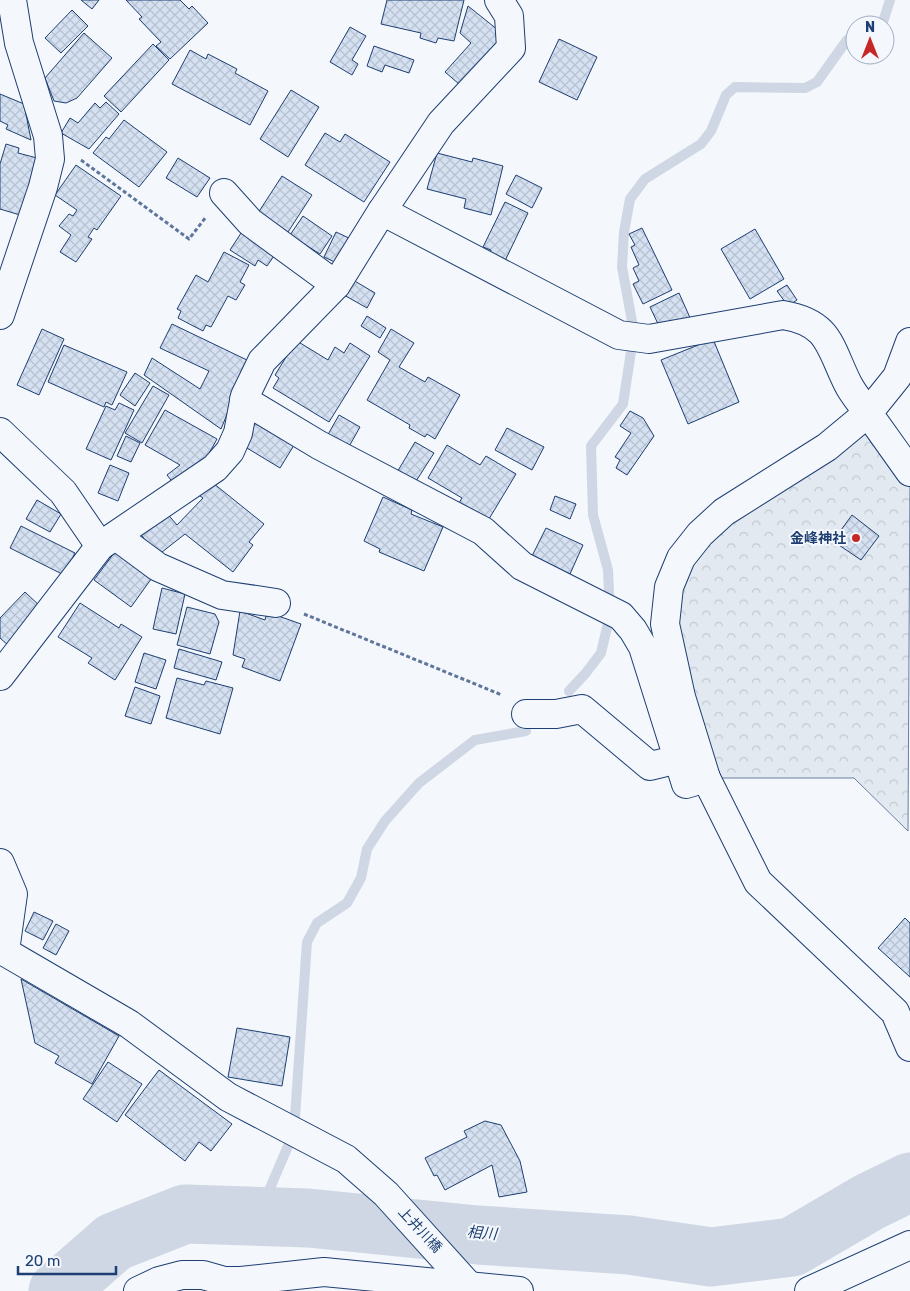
<svg xmlns="http://www.w3.org/2000/svg" width="910" height="1291" viewBox="0 0 910 1291" font-family="Rubik,'Noto Sans JP',sans-serif">
  <defs>
    <pattern id="forest-crowns" width="20" height="18" patternUnits="userSpaceOnUse" patternTransform="scale(1.25)"><rect width="20" height="18" fill="#e3e9f0"/><path d="M2 6a3 3 0 1 1 6 0M12 15a3 3 0 1 1 6 0" fill="none" stroke="#c2c9d1"/></pattern>
    <pattern id="building-cross-hatch" width="8" height="8" patternUnits="userSpaceOnUse" patternTransform="scale(1.25)"><rect width="8" height="8" fill="#d5e0f0"/><path d="M0 0l8 8M0 8l8-8" fill="none" stroke="#b6c1d1"/></pattern>
  </defs>
  <rect width="100%" height="100%" fill="#f4f7fb"/>
  <polygon fill="url(#forest-crowns)" stroke="#687fa3" points="868,413 910,472 908,831 854,778 706,778 669,587 681,558"/>
  <g fill="none" stroke-linecap="round" stroke-linejoin="round">
    <g stroke="#cfd7e4" stroke-width="10">
      <polyline points="876,25 883,22 890,0"/>
      <polyline points="569,691 585,674 601,653 610,615 608,570 593,515 591,446 623,404 634,332 622,267 624,232 630,199 645,179 701,144 711,131 726,95 735,87 805,88 817,82 847,40 855,36"/>
      <polyline points="258,1216 294,1132 307,942 317,923 347,903 361,878 367,849 385,821 419,783 475,740 526,731"/>
    </g>
    <polyline stroke="#cfd7e4" stroke-width="59" points="58,1291 114,1242 185,1214 308,1218 478,1235 629,1245 711,1257 792,1247 869,1202 910,1182"/>
  </g>
  <g fill="url(#building-cross-hatch)" stroke="#1d3f73">
    <polygon points="81,0 99,0 92,9"/>
    <polygon points="126,0 180,0 189,9 192,6 208,23 170,59 156,46 161,42 139,19 142,17"/>
    <polygon points="387,0 464,0 454,41 438,38 436,43 420,38 421,33 381,24"/>
    <polygon points="468,6 498,30 497,43 459,84 445,72 471,43 460,33"/>
    <polygon points="72,10 88,26 61,53 45,38"/>
    <polygon points="350,27 366,36 352,60 358,64 352,75 330,62"/>
    <polygon points="84,33 112,58 77,98 66,103 54,101 45,78"/>
    <polygon points="559,39 597,57 577,100 539,82"/>
    <polygon points="153,44 169,60 121,112 104,96"/>
    <polygon points="374,46 414,60 409,73 385,65 382,72 367,66"/>
    <polygon points="190,50 206,59 208,54 237,69 235,73 268,91 250,125 172,84"/>
    <polygon points="291,90 319,107 288,157 260,139"/>
    <polygon points="0,94 24,104 31,140 6,129 8,125 0,121"/>
    <polygon points="106,102 119,114 89,149 61,133 70,118 78,123 95,103 100,108"/>
    <polygon points="124,120 167,152 139,187 93,153 106,137 109,139"/>
    <polygon points="325,133 340,142 345,134 390,162 364,202 305,165"/>
    <polygon points="6,144 19,148 18,153 37,158 20,215 0,209 0,164"/>
    <polygon points="437,153 472,162 473,158 503,166 491,215 464,208 466,199 427,189"/>
    <polygon points="178,158 210,178 197,197 166,178"/>
    <polygon points="76,165 121,196 97,230 94,228 88,237 92,239 76,262 60,252 71,235 59,226 69,214 73,216 77,210 55,195"/>
    <polygon points="516,175 542,188 532,208 506,194"/>
    <polygon points="282,176 312,195 288,232 258,213"/>
    <polygon points="505,202 528,213 503,265 488,258 491,250 483,247"/>
    <polygon points="303,216 332,236 320,254 290,235"/>
    <polygon points="245,227 276,253 267,266 258,260 255,266 230,250"/>
    <polygon points="642,228 672,290 643,304 633,284 639,281 633,268 639,265 631,247 635,245 629,234"/>
    <polygon points="755,229 784,279 750,299 721,249"/>
    <polygon points="336,232 351,239 339,264 324,257"/>
    <polygon points="224,252 249,265 240,282 245,285 236,300 228,296 211,327 206,325 203,331 178,318 181,311 177,309 196,275 208,282"/>
    <polygon points="353,280 375,293 367,308 344,295"/>
    <polygon points="787,285 797,300 788,306 777,291"/>
    <polygon points="679,293 691,320 659,326 650,307"/>
    <polygon points="367,316 386,328 380,338 361,326"/>
    <polygon points="172,324 249,361 221,429 144,375 152,358 200,389 209,371 160,348"/>
    <polygon points="42,329 64,339 39,395 17,385"/>
    <polygon points="391,329 414,343 399,367 425,382 428,377 460,395 435,439 427,434 425,437 409,428 410,425 367,400 390,360 378,352"/>
    <polygon points="292,338 328,360 335,347 344,353 350,343 370,356 329,422 273,388 279,378 275,375 291,349"/>
    <polygon points="713,339 739,402 688,424 661,360"/>
    <polygon points="64,345 127,372 112,405 106,402 104,407 48,382"/>
    <polygon points="135,373 150,383 135,406 120,395"/>
    <polygon points="153,386 169,395 142,443 125,433"/>
    <polygon points="119,403 134,410 111,460 86,449 106,406 115,410"/>
    <polygon points="165,410 217,439 206,459 174,484 167,475 180,465 145,445"/>
    <polygon points="630,411 643,418 654,436 627,475 616,468 620,460 615,457 631,433 620,426"/>
    <polygon points="339,415 360,427 347,450 326,438"/>
    <polygon points="258,418 296,442 280,468 242,445"/>
    <polygon points="507,428 544,447 532,470 495,450"/>
    <polygon points="126,436 140,443 131,462 117,456"/>
    <polygon points="415,442 434,453 411,489 393,479"/>
    <polygon points="447,445 480,465 486,456 516,474 486,524 459,503 462,498 428,478"/>
    <polygon points="110,465 129,473 118,501 98,493"/>
    <polygon points="213,483 264,524 249,542 253,545 233,572 185,534 157,556 139,532 165,511 177,525 203,498 197,494"/>
    <polygon points="555,496 576,504 570,519 550,510"/>
    <polygon points="383,497 412,510 411,514 443,527 424,571 379,552 380,549 364,541"/>
    <polygon points="37,500 61,514 50,532 26,519"/>
    <polygon points="852,515 879,536 861,560 833,541"/>
    <polygon points="21,526 75,553 64,575 10,548"/>
    <polygon points="546,528 583,545 570,574 532,556"/>
    <polygon points="117,549 154,575 131,607 94,580"/>
    <polygon points="162,588 185,594 176,634 153,629"/>
    <polygon points="25,592 43,609 9,646 0,638 0,618"/>
    <polygon points="80,603 119,628 121,624 142,637 115,680 88,663 92,658 58,637"/>
    <polygon points="187,607 215,614 219,622 210,654 177,645"/>
    <polygon points="240,611 265,620 267,612 301,624 280,681 242,667 245,659 233,655"/>
    <polygon points="179,649 222,662 216,680 174,668"/>
    <polygon points="144,653 166,660 156,689 135,682"/>
    <polygon points="177,678 204,685 206,681 233,688 220,734 166,718"/>
    <polygon points="135,687 160,696 151,724 125,716"/>
    <polygon points="34,912 53,921 43,940 25,931"/>
    <polygon points="905,918 910,923 910,977 878,948"/>
    <polygon points="56,924 69,931 56,955 43,948"/>
    <polygon points="21,979 119,1036 92,1084 55,1063 59,1056 35,1043"/>
    <polygon points="237,1028 290,1037 282,1086 228,1077"/>
    <polygon points="108,1062 142,1084 117,1122 83,1099"/>
    <polygon points="159,1070 232,1124 211,1151 199,1142 185,1161 125,1115"/>
    <polygon points="485,1121 501,1125 520,1161 527,1192 499,1197 492,1165 445,1190 437,1175 434,1176 425,1158 467,1137 464,1131"/>
  </g>
  <g fill="none" stroke-linecap="round" stroke-linejoin="round">
    <g stroke="#1d3f73" stroke-width="30">
      <g id="minor">
        <polyline points="224,193 250,222 336,285"/>
        <path d="M382,211L619,335L649,339L783,315C830,323 829,346 848,384C853,394 861,403 868,413L827,447L724,512L700,534L681,558L669,587L665,624L681,697L706,778L758,882L895,1012L910,1047"/>
        <polyline points="0,315 43,187 50,159 48,136 19,43 12,0"/>
        <polyline points="910,342 897,377 868,413 910,472"/>
        <polyline points="244,400 319,445 483,531 522,566 621,616 633,630 643,647 686,784 706,778"/>
        <polyline points="0,432 63,492 100,546"/>
        <polyline points="116,536 158,567 222,595 276,603"/>
        <polyline points="0,676 100,546 215,468 230,451 238,433 245,396 262,361 336,285 382,211 441,123 511,48 509,16 499,0"/>
        <polyline points="526,714 556,714 582,709 650,766 679,759"/>
        <polyline points="0,863 13,894 5,951"/>
        <polyline points="0,949 129,1024 228,1097 346,1159 386,1194 470,1287"/>
        <polyline points="138,1291 159,1281 182,1275 203,1275 224,1281 241,1281 324,1272 519,1291"/>
        <polyline points="809,1291 910,1245"/>
      </g>
    </g>
    <g stroke="#5e769c" stroke-width="3" stroke-dasharray="4 2.5" stroke-linecap="butt">
      <polyline points="81,160 189,239 206,217"/>
      <polyline points="304,614 502,695"/>
    </g>
    <use href="#minor" stroke="#f4f7fb" stroke-width="28"/>
  </g>
  <circle fill="#c62828" stroke="#f4f7fb" stroke-width="2" cx="856" cy="538" r="5"/>
  <g text-anchor="middle" dominant-baseline="central" stroke-width="4" stroke-linejoin="round" paint-order="stroke">
    <g font-size="14" font-weight="bold" fill="#1d3f73" stroke="#f4f7fb" text-anchor="end">
      <text x="846" y="538">金峰神社</text>
    </g>
    <g font-size="14" fill="#1d3f73" stroke="#f4f7fb">
      <text transform="translate(420 1230) rotate(47)">上井川橋</text>
    </g>
    <g font-size="15" font-style="italic" fill="#1d3f73" stroke="#f4f7fb">
      <text transform="translate(482 1233) rotate(5)">相川</text>
    </g>
  </g>
  <g transform="translate(870 40)"><circle r="24" fill="#f4f7fb" stroke="#9eadc5"/>
  <path d="M0-4L9 19L0 12L-9 19Z" fill="#c62828"/>
  <text y="-8" font-size="14" font-weight="bold" text-anchor="middle" fill="#1d3f73">N</text>
  </g>
  <path d="M18 1266v8h98v-8" fill="none" stroke="#1d3f73" stroke-width="2.5"/>
  <text x="25" y="1266" font-size="15" fill="#1d3f73" stroke="#f4f7fb" stroke-width="4" paint-order="stroke">20 m</text>
</svg>
